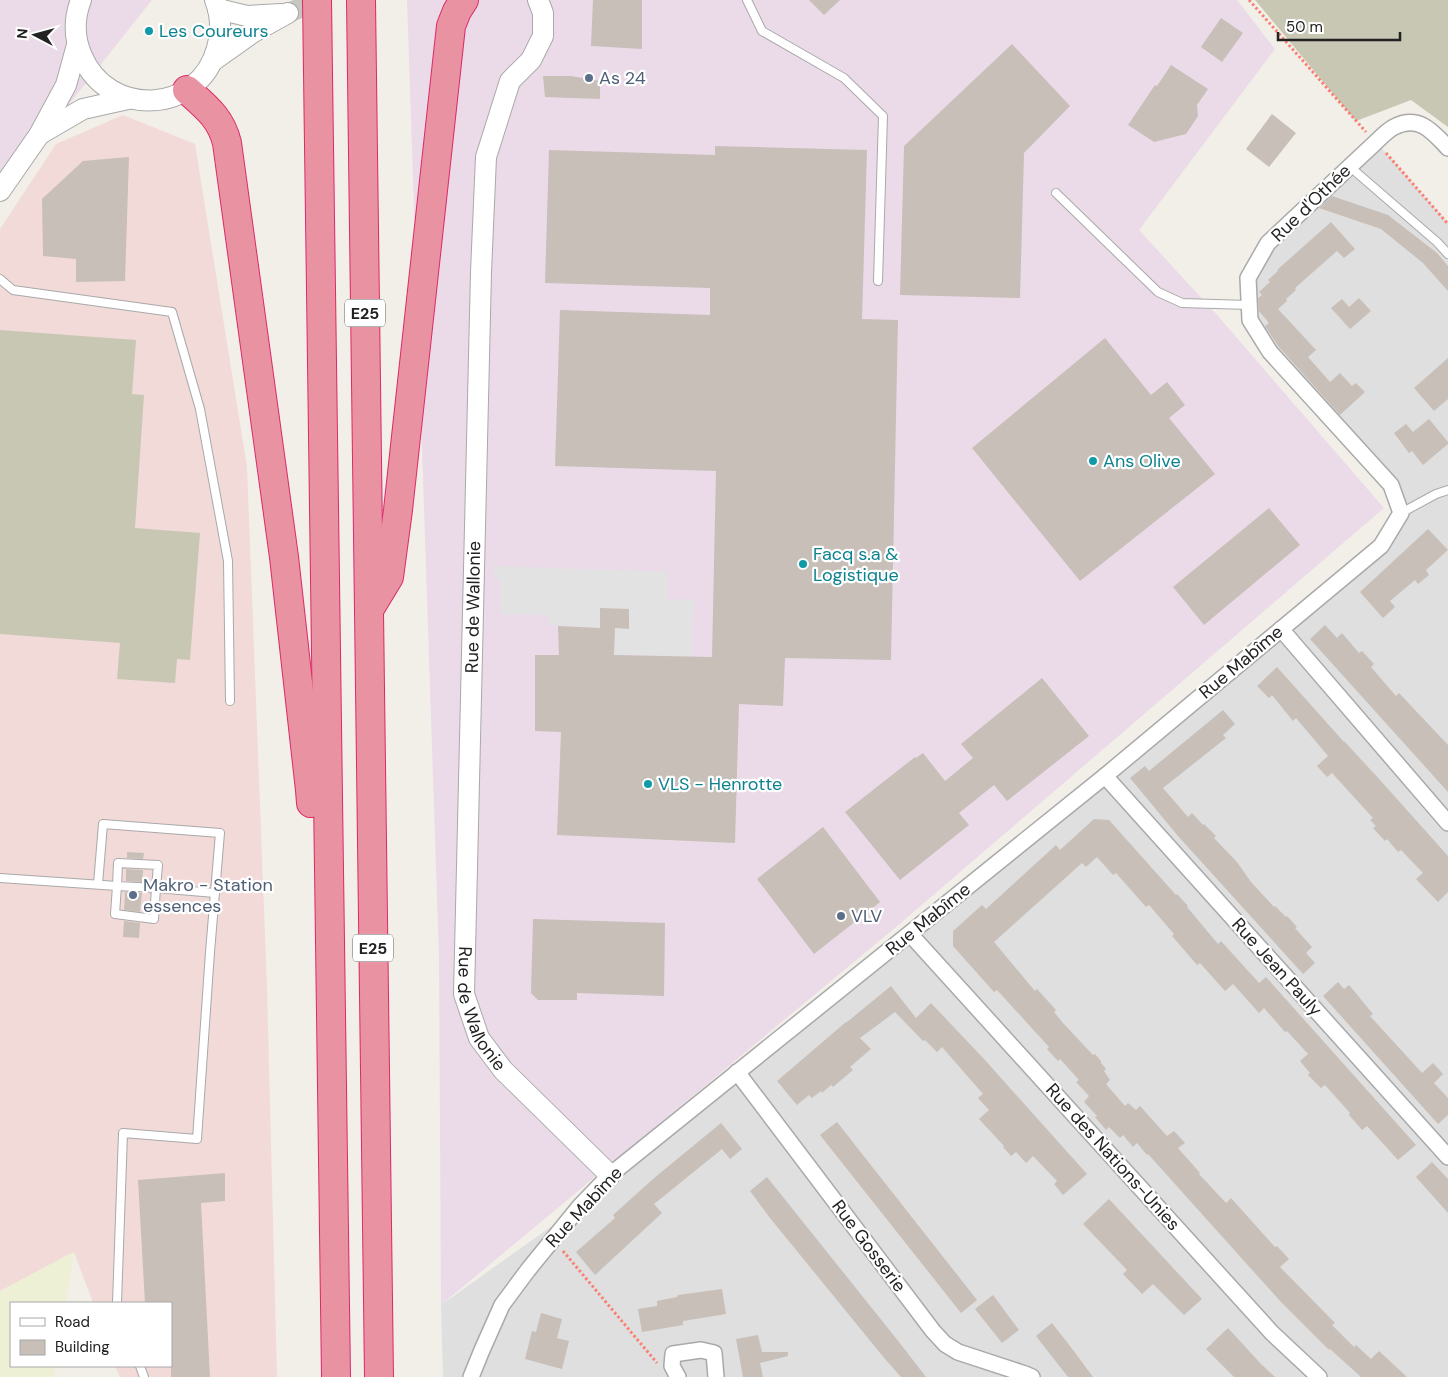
<svg xmlns="http://www.w3.org/2000/svg" width="1448" height="1377" viewBox="0 0 1448 1377" font-family="'DM Sans',sans-serif">
  <rect width="100%" height="100%" fill="#f2efe9"/>
  <polygon fill="#e0dfdf" points="1376,142 1448,223 1448,1377 443,1377 441,1305 580,1206 1381,546 1401,512 1260,334 1249,305 1268,243"/>
  <polygon fill="#f2dad9" points="123,115 195,144 247,467 267,987 277,1377 120,1377 115,1366 171,1366 171,1303 93,1303 74,1252 0,1291 0,229 56,144"/>
  <g fill="#ebdbe8">
    <polygon points="0,0 152,0 0,191"/>
    <polygon points="407,0 1237,0 1275,49 1139,230 1218,316 1384,508 902,922 441,1305 439,956"/>
  </g>
  <g fill="#c7c7b4">
    <polygon points="1255,0 1448,0 1448,127 1411,100 1356,121"/>
    <polygon points="0,330 136,340 132,394 144,395 135,528 200,533 190,660 177,659 175,683 117,679 120,643 0,634"/>
  </g>
  <polygon fill="#eef0d5" points="74,1252 66,1303 11,1303 11,1366 56,1366 54,1377 0,1377 0,1291"/>
  <polygon fill="#e2e2e2" points="493,566 668,572 668,599 694,600 692,656 614,655 615,628 629,629 601,608 599,628 548,625 549,615 500,614 500,580 494,575"/>
  <g fill="#c7bfb8">
    <polygon points="593,0 642,0 642,49 591,46"/>
    <polygon points="809,0 840,0 824,15"/>
    <polygon points="1221,18 1243,33 1222,62 1201,47"/>
    <polygon points="1012,44 1070,106 1024,153 1020,298 900,295 904,146"/>
    <polygon points="1171,65 1208,89 1197,105 1198,116 1186,134 1154,142 1128,125 1155,85 1157,86"/>
    <polygon points="543,76 571,76 600,81 600,99 545,97"/>
    <polygon points="1272,114 1296,133 1269,167 1246,149"/>
    <polygon points="715,146 867,150 862,319 898,320 891,660 785,658 783,706 739,704 735,843 557,835 561,732 535,731 535,655 559,655 558,626 600,628 600,608 629,609 629,629 615,628 614,655 712,657 716,471 555,466 560,310 710,315 710,288 545,283 549,150 715,155"/>
    <polygon points="129,157 125,281 76,282 76,259 43,256 42,199 83,161"/>
    <polygon points="1332,196 1388,215 1437,253 1448,266 1448,291 1423,263 1381,229 1319,208"/>
    <polygon points="1331,222 1355,249 1344,258 1337,251 1295,288 1296,290 1286,299 1287,301 1278,309 1316,350 1308,357 1330,382 1340,373 1352,386 1356,383 1365,392 1340,415 1278,346 1265,326 1269,323 1259,311 1258,298 1262,295 1259,292 1270,282 1268,280 1278,271 1277,270"/>
    <polygon points="1359,298 1371,311 1350,329 1331,308 1342,299 1349,307"/>
    <polygon points="1105,338 1151,395 1167,382 1185,405 1169,418 1215,474 1080,581 972,448"/>
    <polygon points="1448,358 1448,399 1434,411 1414,388"/>
    <polygon points="1429,419 1448,442 1448,444 1423,465 1412,451 1409,453 1394,433 1406,424 1413,432"/>
    <polygon points="1269,508 1300,545 1204,625 1173,587"/>
    <polygon points="1428,529 1448,550 1426,570 1429,575 1418,584 1415,580 1390,601 1395,607 1383,618 1360,592"/>
    <polygon points="1325,625 1337,638 1342,633 1359,653 1362,651 1374,664 1371,667 1396,696 1399,693 1448,745 1448,792 1310,639"/>
    <polygon points="1277,667 1344,742 1344,741 1380,780 1448,856 1448,892 1438,902 1416,879 1423,873 1401,850 1398,852 1387,839 1385,841 1373,828 1376,826 1370,820 1373,818 1332,773 1327,777 1317,766 1328,756 1296,718 1293,721 1272,695 1269,698 1257,686"/>
    <polygon points="1042,678 1089,736 1007,801 994,785 959,813 969,825 900,880 845,812 915,757 916,758 923,753 945,781 973,758 961,744"/>
    <polygon points="1223,710 1235,724 1223,735 1226,738 1163,788 1188,817 1192,813 1203,825 1204,824 1216,836 1214,838 1237,862 1251,882 1274,907 1275,906 1286,917 1287,916 1297,927 1295,928 1312,947 1306,953 1315,963 1303,974 1178,836 1130,778 1145,766 1149,771"/>
    <polygon points="1094,819 1109,820 1176,895 1177,894 1188,906 1187,907 1218,944 1221,941 1259,983 1266,977 1416,1145 1398,1160 1367,1126 1362,1130 1349,1115 1350,1113 1325,1085 1321,1088 1308,1075 1310,1073 1300,1061 1308,1054 1287,1031 1285,1032 1264,1008 1259,1013 1233,984 1225,991 1200,963 1197,965 1172,936 1174,934 1149,905 1146,907 1116,873 1113,875 1097,857 1086,867 1082,863 994,942 1035,991 1037,989 1056,1010 1054,1012 1063,1023 1093,1055 1095,1054 1101,1061 1101,1063 1106,1069 1104,1071 1110,1080 1106,1084 1125,1106 1128,1103 1136,1110 1140,1106 1167,1136 1174,1131 1185,1143 1178,1148 1200,1173 1199,1174 1226,1203 1231,1198 1275,1247 1277,1246 1289,1259 1280,1267 1335,1323 1332,1325 1354,1347 1356,1345 1371,1359 1379,1351 1407,1377 1361,1377 1330,1349 1329,1350 1280,1301 1148,1154 1147,1155 1137,1143 1133,1147 1123,1135 1120,1138 1109,1127 1106,1130 1095,1117 1097,1116 1084,1102 1089,1096 1076,1082 1079,1080 1060,1059 1058,1061 1047,1049 1049,1047 997,990 994,992 953,946 953,931 982,905 986,909 1056,845 1060,850"/>
    <polygon points="823,827 880,902 814,954 757,879"/>
    <polygon points="127,852 144,853 143,859 127,858"/>
    <polygon points="126,869 143,870 142,882 126,881"/>
    <polygon points="125,892 142,893 140,912 124,910"/>
    <polygon points="533,919 665,923 664,996 577,993 577,1000 538,1000 531,993"/>
    <polygon points="124,921 140,923 139,938 123,937"/>
    <polygon points="1338,982 1344,989 1349,985 1354,991 1373,1014 1370,1016 1422,1073 1433,1063 1443,1074 1434,1083 1448,1098 1448,1115 1438,1124 1323,996"/>
    <polygon points="891,986 916,1018 931,1003 984,1059 1087,1174 1063,1195 1054,1184 1057,1181 1033,1156 1026,1163 1016,1152 1011,1156 1003,1147 1004,1146 979,1119 989,1110 978,1098 983,1094 942,1047 937,1052 925,1040 923,1041 895,1012 860,1038 871,1049 850,1067 853,1070 833,1087 831,1085 822,1093 821,1091 812,1098 809,1095 797,1105 777,1081 846,1022 847,1022"/>
    <polygon points="837,1122 977,1300 961,1313 820,1135"/>
    <polygon points="721,1123 742,1149 730,1159 722,1149 664,1196 654,1204 662,1213 595,1275 576,1252 615,1218 613,1215 653,1179"/>
    <polygon points="1432,1162 1448,1179 1448,1213 1416,1177"/>
    <polygon points="225,1173 225,1201 201,1203 210,1377 171,1377 171,1303 145,1303 138,1180"/>
    <polygon points="767,1177 899,1342 926,1377 901,1377 885,1359 770,1218 750,1191"/>
    <polygon points="1109,1199 1202,1299 1184,1315 1153,1284 1142,1294 1123,1274 1127,1270 1083,1224"/>
    <polygon points="722,1289 726,1314 683,1321 683,1325 642,1332 638,1309 657,1306 657,1301 677,1297 678,1295"/>
    <polygon points="993,1295 1019,1330 1002,1343 975,1309"/>
    <polygon points="541,1313 562,1319 557,1338 569,1341 562,1369 525,1359 532,1331 536,1332"/>
    <polygon points="1052,1323 1073,1350 1093,1377 1068,1377 1046,1349 1036,1336"/>
    <polygon points="1228,1328 1261,1364 1275,1377 1234,1377 1206,1349"/>
    <polygon points="758,1335 762,1352 788,1352 788,1356 760,1363 763,1377 743,1377 736,1339"/>
  </g>
  <g fill="none" stroke-linecap="round" stroke-linejoin="round">
    <polyline stroke="#c8c6c1" stroke-width="20" stroke-dasharray="20 10" stroke-linecap="butt" points="288,13 320,0"/>
    <g stroke="#a9a9a9" stroke-width="10">
      <g id="service">
        <polyline points="747,0 762,31 844,78 883,116 878,281"/>
        <polyline points="1349,166 1437,242 1448,254"/>
        <polyline points="1056,193 1158,292 1182,303 1249,305"/>
        <polyline points="0,279 13,290 172,312 200,409 228,561 230,701"/>
        <polyline points="1401,513 1436,494 1448,490"/>
        <polygon points="118,863 158,865 156,888 117,886"/>
        <polyline points="0,878 117,886 115,914 154,919 156,888 215,893"/>
        <polyline points="98,884 103,824 220,833 210,952 197,1139 123,1133 117,1303"/>
        <polyline points="140,1366 144,1377"/>
      </g>
    </g>
    <g stroke="#a9a9a9" stroke-width="18">
      <g id="minor">
        <polyline points="1281,629 1448,823"/>
        <polyline points="1105,776 1448,1157"/>
        <polyline points="910,934 1272,1333 1319,1377"/>
        <polyline points="737,1072 933,1331 945,1344 958,1352 1025,1374 1032,1377"/>
        <path d="M471,1377L482,1350L502,1305L528,1270L580,1206L610,1175L1105,776L1381,546L1401,513L1391,485L1270,352L1250,320L1248,278L1268,243L1376,142C1381,137 1388,130 1394,127C1419,114 1433,132 1448,148"/>
        <polyline points="678,1377 672,1366 673,1354 701,1350 714,1353 716,1377"/>
      </g>
    </g>
    <g stroke="#a9a9a9" stroke-width="22">
      <g id="tertiary">
        <path d="M81,0C74,18 74,38 82,56C108,118 199,115 217,48C222,32 221,16 215,0"/>
        <path id="s1" d="M538,0L543,13V36L531,60L510,81L486,157L481,272L464,994L479,1038L503,1070L610,1175"/>
        <polyline points="218,9 247,16 281,14"/>
        <polyline points="214,60 252,33 288,13"/>
        <polyline points="40,134 83,109 128,99"/>
        <polyline points="0,191 39,135 66,85 77,45"/>
      </g>
    </g>
    <g stroke="#dc2a67" stroke-width="30">
      <g id="motorway">
        <polyline points="317,0 336,1377"/>
        <polyline points="361,0 379,1377"/>
        <path d="M187,90C206,107 221,118 227,143L284,557L310,790L311,803"/>
        <polyline points="369,610 389,577 398,510 451,26 457,11 464,0"/>
      </g>
    </g>
    <g stroke="#fa8072" stroke-width="3" stroke-dasharray="2.5 2.5" stroke-linecap="butt">
      <polyline points="1249,0 1366,132"/>
      <polyline points="1386,153 1448,224"/>
      <polyline points="563,1251 657,1363"/>
    </g>
    <use href="#service" stroke="#fff" stroke-width="8"/>
    <use href="#minor" stroke="#fff" stroke-width="15"/>
    <use href="#tertiary" stroke="#fff" stroke-width="20"/>
    <use href="#motorway" stroke="#e892a2" stroke-width="28"/>
  </g>
  <g fill="#0f9aa8" stroke="#fff" stroke-width="2">
    <circle cx="149" cy="31" r="5"/>
    <circle cx="1093" cy="461" r="5"/>
    <circle cx="803" cy="564" r="5"/>
    <circle cx="648" cy="784" r="5"/>
  </g>
  <g fill="#5c6f8a" stroke="#fff" stroke-width="2">
    <circle cx="589" cy="78" r="5"/>
    <circle cx="133" cy="895" r="5"/>
    <circle cx="841" cy="916" r="5"/>
  </g>
  <g text-anchor="middle" dominant-baseline="central" stroke-width="4.5" stroke-linejoin="round" paint-order="stroke">
    <g fill="#fff" stroke="#646464" stroke-width="1">
      <rect x="345" y="299.5" width="40" height="27" rx="4"/>
      <rect x="353" y="934.5" width="40" height="27" rx="4"/>
    </g>
    <g font-size="16" font-weight="bold" fill="#222">
      <text x="365" y="313">E25</text>
      <text x="373" y="948">E25</text>
    </g>
    <g font-size="18" fill="#0d838f" stroke="#fff" text-anchor="start">
      <text x="159" y="31">Les Coureurs</text>
      <text x="1103" y="461">Ans Olive</text>
      <text x="813" y="554">Facq s.a &amp;<tspan x="813" dy="21">Logistique</tspan></text>
      <text x="658" y="784">VLS - Henrotte</text>
    </g>
    <g font-size="18" fill="#4e5e75" stroke="#fff" text-anchor="start">
      <text x="599" y="78">As 24</text>
      <text x="143" y="885">Makro - Station<tspan x="143" dy="21">essences</tspan></text>
      <text x="851" y="916">VLV</text>
    </g>
    <g font-size="18" fill="#222" stroke="#fff">
      <text transform="translate(1311 203) rotate(-44)">Rue d'Othée</text>
      <text transform="translate(473 607) rotate(-89)">Rue de Wallonie</text>
      <text transform="translate(1241 662) rotate(-40)">Rue Mabîme</text>
      <text transform="translate(928 919) rotate(-39)">Rue Mabîme</text>
      <text transform="translate(1277 967) rotate(48)">Rue Jean Pauly</text>
      <text stroke="none"><textPath href="#s1" startOffset="1029">Rue de Wallonie</textPath></text>
      <text transform="translate(1113 1157) rotate(48)">Rue des Nations-Unies</text>
      <text transform="translate(584 1207) rotate(-47)">Rue Mabîme</text>
      <text transform="translate(869 1246) rotate(53)">Rue Gosserie</text>
    </g>
  </g>
  <rect x="10" y="1302" width="162" height="65" fill="#ffffff" stroke="#a7a7a7"/>
  <rect x="20" y="1318" width="25" height="8" fill="#ffffff" stroke="#a7a7a7"/>
  <text x="55" y="1327" font-size="15" fill="#222222">Road</text>
  <rect x="20" y="1340" width="25" height="15" fill="#c7bfb8" stroke="#a7a7a7"/>
  <text x="55" y="1352" font-size="15" fill="#222222">Building</text>
  <g transform="translate(35 35) rotate(276)" stroke="#ffffff" stroke-width="4" paint-order="stroke">
  <path d="M0-4L9 19L0 12L-9 19Z" fill="#222222"/>
  <text y="-8" font-size="14" font-weight="bold" text-anchor="middle" fill="#222222">N</text>
  </g>
  <path d="M1278 32v8h122v-8" fill="none" stroke="#222222" stroke-width="2.5"/>
  <text x="1286" y="32" font-size="15" fill="#222222" stroke="#ffffff" stroke-width="4" paint-order="stroke">50 m</text>
</svg>
